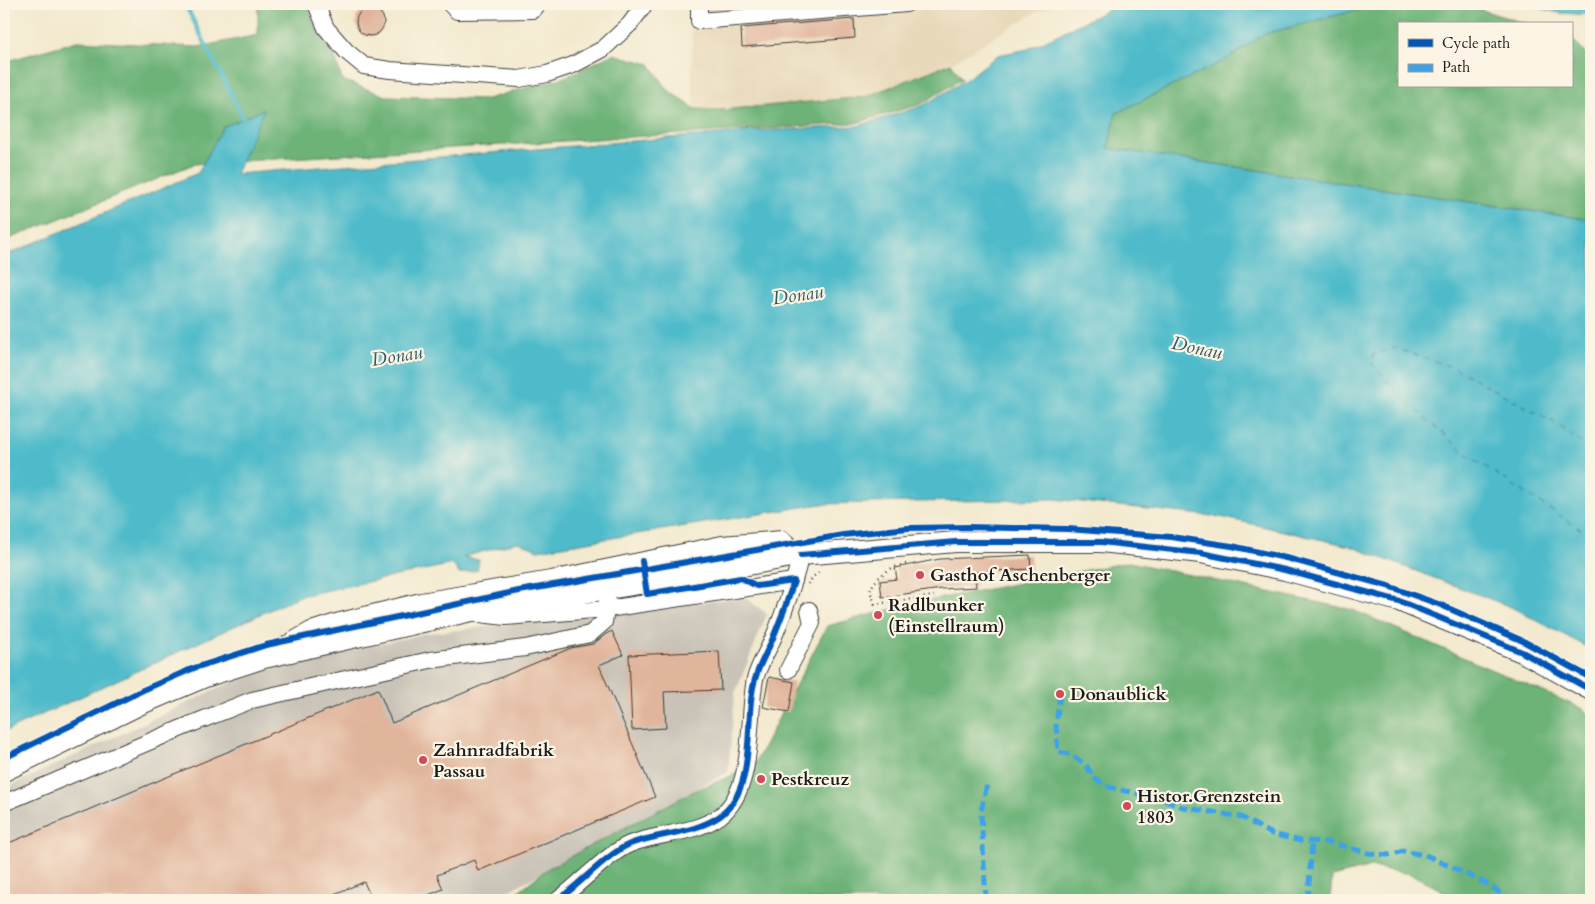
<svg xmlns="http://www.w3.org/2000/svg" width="1595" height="904" viewBox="0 0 1595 904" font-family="Cardo,serif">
  <rect width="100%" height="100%" fill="#fcf5e5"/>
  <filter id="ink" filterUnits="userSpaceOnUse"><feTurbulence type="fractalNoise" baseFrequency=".02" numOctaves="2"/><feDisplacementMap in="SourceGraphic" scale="10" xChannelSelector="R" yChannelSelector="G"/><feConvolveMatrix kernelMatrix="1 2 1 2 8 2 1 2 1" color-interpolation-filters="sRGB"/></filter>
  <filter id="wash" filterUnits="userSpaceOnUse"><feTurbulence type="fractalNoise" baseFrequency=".0096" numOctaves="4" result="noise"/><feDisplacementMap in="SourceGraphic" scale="20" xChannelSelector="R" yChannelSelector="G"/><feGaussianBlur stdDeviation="1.12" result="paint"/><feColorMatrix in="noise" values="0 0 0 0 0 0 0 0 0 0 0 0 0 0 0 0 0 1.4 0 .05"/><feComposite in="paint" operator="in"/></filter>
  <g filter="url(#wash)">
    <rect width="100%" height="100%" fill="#f2e9ce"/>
    <polygon fill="#e8d9ba" points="691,4 1056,4 1033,14 951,63 865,97 720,110 695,109 692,77"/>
    <polygon fill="#c9c3b8" points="745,597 767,614 735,693 728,772 491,900 4,900 4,789 251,673 423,634"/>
    <g fill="#6db378" stroke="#44684a">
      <polygon points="258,4 307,4 315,27 333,50 342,80 386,96 487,99 565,77 613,54 650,64 668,90 695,109 720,110 865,97 951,63 962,79 921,104 856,123 194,164 4,241 4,62 77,41 198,47 258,35"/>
      <polygon points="1401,4 1462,4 1527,24 1399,24 1399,86 1571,86 1571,37 1591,61 1591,220 1108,148 1116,113 1226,60 1264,34 1361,9"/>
      <polygon points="1129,562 1353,610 1583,709 1591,716 1591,900 1460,900 1411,874 1371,867 1332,877 1330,900 507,900 547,869 694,791 753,767 827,626 916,603"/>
    </g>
    <g fill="#4fbbca" stroke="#366c73">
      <polygon points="1120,4 1401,4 1361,9 1264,34 1226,60 1116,113 1108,148 1591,220 1591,649 1511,607 1350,546 1221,517 1054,499 821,504 538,550 518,542 463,557 479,560 477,570 459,574 453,564 300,596 4,732 4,256 198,173 223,127 264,109 236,174 753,131 858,126 922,106 964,81 998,55 1028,49"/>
      <polygon points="1508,4 1591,4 1591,15 1560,13 1525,5"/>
    </g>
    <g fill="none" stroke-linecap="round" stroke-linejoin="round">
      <polyline stroke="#4fbbca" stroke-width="4" points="185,4 243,118"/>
      <polyline stroke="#305c62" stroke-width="1" stroke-dasharray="6 5" stroke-linecap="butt" points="1591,450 1555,423 1455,368 1395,348 1374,354 1372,364 1403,398 1466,454 1591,536"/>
    </g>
    <g id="blocks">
      <g fill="#e1b59c">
        <circle cx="370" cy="22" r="14"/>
        <polygon points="854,19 855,38 742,47 741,28"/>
        <polygon points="1030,555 1031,569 975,572 976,587 942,589 882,597 880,581 897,579 895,568 940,559"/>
        <polygon points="612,631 623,655 599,665 655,797 478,871 474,860 437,875 443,889 416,900 372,900 364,882 319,900 4,900 4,845 378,689 392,723 571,648 593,644 606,634"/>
        <polygon points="719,651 721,690 664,692 666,728 632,730 629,655"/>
        <polygon points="769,677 794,682 789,712 763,707"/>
      </g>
    </g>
  </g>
  <g filter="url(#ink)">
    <use href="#blocks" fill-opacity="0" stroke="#3c3b37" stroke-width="1"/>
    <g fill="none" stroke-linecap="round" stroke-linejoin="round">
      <g stroke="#3c3b37" stroke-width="18">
        <g id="minor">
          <polyline points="316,4 326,28 346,51 364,66 390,70 519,79 547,74 573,65 603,49 630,24 645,4"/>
          <polyline points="450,4 457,11 533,10 538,4"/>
          <polyline points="699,4 699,21 906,4"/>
          <polyline points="479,614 506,617 607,609 794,581"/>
          <path d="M273,652L311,630L336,622L421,601L551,579L722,544L782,539L801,555C794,582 786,608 775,634C769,649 759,664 755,679C747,719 756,788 720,816C695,834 658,833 630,844C608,853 579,885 558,900"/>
          <polyline points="788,670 812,623 809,610"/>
          <polyline points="4,803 189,725 252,700 430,660 525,648 590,634 604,622 609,589"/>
        </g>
      </g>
      <g stroke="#3c3b37" stroke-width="22">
        <polyline id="major" points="4,771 141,704 205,677 264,658 467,612 700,574 801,555 956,542 1101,542 1201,553 1285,570 1399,601 1522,652 1591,690"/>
      </g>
      <g stroke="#3c3b37" stroke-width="2.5" stroke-dasharray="1 4" stroke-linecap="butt">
        <path d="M906,564C891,566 875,577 870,591L875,604L934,596"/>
        <polyline points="808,584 813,577 821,570"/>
      </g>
      <use href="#minor" stroke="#fff" stroke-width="16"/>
      <use href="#major" stroke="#fff" stroke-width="20"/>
      <g stroke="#3da2ea" stroke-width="5" stroke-dasharray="10 5" stroke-linecap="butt">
        <polyline points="1060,694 1056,724 1058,752 1070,754 1086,765 1093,777 1106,786 1120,790 1151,796 1183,807 1241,817 1272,834 1301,841 1328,842 1368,853 1388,855 1404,851 1428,856 1485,883 1511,900"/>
        <polyline points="986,900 981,812 987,784"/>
        <polyline points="1308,900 1312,841"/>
      </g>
      <g stroke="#fcf5e5" stroke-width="9">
        <g id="cycleway">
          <polyline points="801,555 956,542 1101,542 1201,553 1285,570 1399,601 1522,652 1591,690"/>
          <polyline points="4,758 143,690 194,668 266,645 519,591 843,535 908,528 967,527 1068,529 1171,537 1232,546 1290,559 1388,586 1441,605 1523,641 1591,678"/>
          <path d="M558,900C579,885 608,853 630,844C658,833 694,834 720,816C760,786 742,717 756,676C760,663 768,650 773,638C781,619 788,600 794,581L757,586L741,578L647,594L642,561"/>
        </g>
      </g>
      <use href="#cycleway" stroke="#0057b8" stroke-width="6"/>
    </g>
  </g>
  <g fill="#d1495b" stroke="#fcf5e5" stroke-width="2">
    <circle cx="920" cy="575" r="5"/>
    <circle cx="878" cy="615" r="5"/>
    <circle cx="1060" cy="694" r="5"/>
    <circle cx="423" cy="760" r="5"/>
    <circle cx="761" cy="779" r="5"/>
    <circle cx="1127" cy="806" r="5"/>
  </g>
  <g text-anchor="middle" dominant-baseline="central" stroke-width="4.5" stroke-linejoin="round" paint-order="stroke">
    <g font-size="18" font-weight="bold" fill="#1c1c1c" stroke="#fcf5e5" text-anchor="start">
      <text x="930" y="575">Gasthof Aschenberger</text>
      <text x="888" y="605">Radlbunker<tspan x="888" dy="21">(Einstellraum)</tspan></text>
      <text x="1070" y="694">Donaublick</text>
      <text x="433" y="750">Zahnradfabrik<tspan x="433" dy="21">Passau</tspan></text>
      <text x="771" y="779">Pestkreuz</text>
      <text x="1137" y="796">Histor.Grenzstein<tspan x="1137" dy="21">1803</tspan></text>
    </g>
    <g font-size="19" font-style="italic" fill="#305c62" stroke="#fcf5e5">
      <text transform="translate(798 295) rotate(-8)">Donau</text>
      <text transform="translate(1197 348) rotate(12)">Donau</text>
      <text transform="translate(397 356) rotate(-9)">Donau</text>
    </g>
  </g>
  <rect width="1595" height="904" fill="none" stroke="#fcf5e5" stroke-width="20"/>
  <rect x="1398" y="22" width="175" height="65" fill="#fcf5e5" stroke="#a29e95"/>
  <rect x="1408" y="39" width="25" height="8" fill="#0057b8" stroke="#a29e95"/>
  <text x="1442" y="48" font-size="15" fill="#1c1c1c">Cycle path</text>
  <rect x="1408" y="64" width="25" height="8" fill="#3da2ea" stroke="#a29e95"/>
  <text x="1442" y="72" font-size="15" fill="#1c1c1c">Path</text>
</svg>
